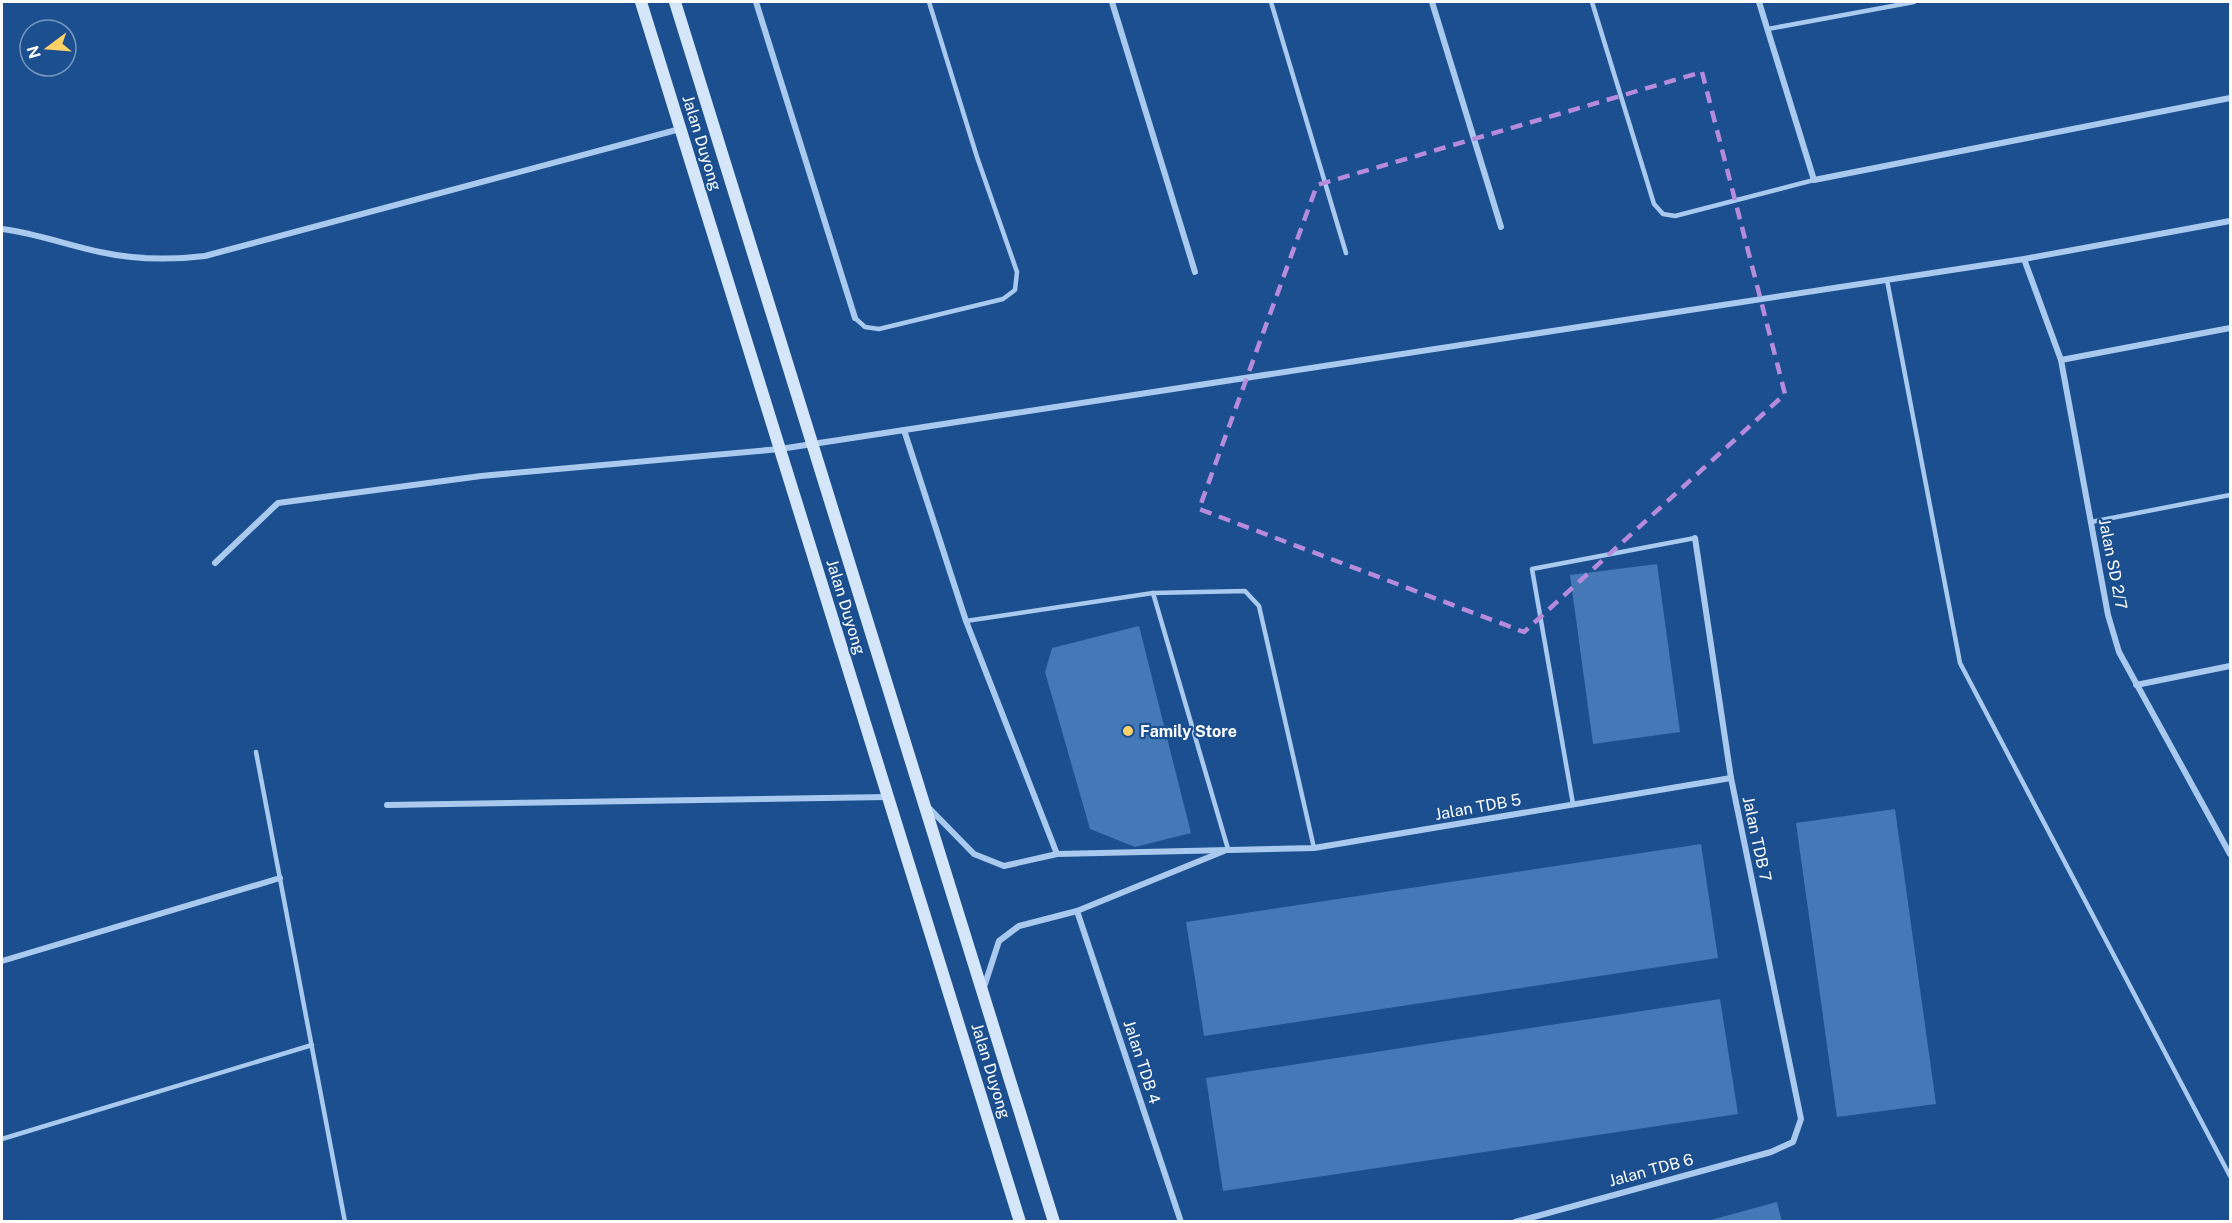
<svg xmlns="http://www.w3.org/2000/svg" width="2232" height="1223" viewBox="0 0 2232 1223" font-family="'Public Sans',sans-serif">
  <rect width="100%" height="100%" fill="#1b4f8f"/>
  <g fill="#4478b7">
    <polygon points="1657,564 1680,732 1593,744 1570,575"/>
    <polygon points="1139,626 1191,833 1135,847 1090,829 1045,672 1052,648"/>
    <polygon points="1895,809 1936,1104 1837,1117 1796,823"/>
    <polygon points="1701,844 1718,958 1204,1036 1186,922"/>
    <polygon points="1720,999 1738,1114 1223,1191 1206,1078"/>
    <polygon points="1777,1202 1782,1222 1708,1222 1707,1221"/>
  </g>
  <g fill="none" stroke-linecap="round" stroke-linejoin="round">
    <g stroke="#a9c9ee" stroke-width="4.5">
      <polyline points="1271,2 1346,253"/>
      <polyline points="1592,2 1654,204 1663,214 1675,216 1814,180"/>
      <polyline points="1768,29 1914,2"/>
      <polyline points="1887,280 1960,663 2230,1176"/>
      <polyline points="855,318 865,327 879,329 1003,299 1015,290 1017,272 977,157 929,2"/>
      <polyline points="2091,522 2230,495"/>
      <polyline points="1153,593 1228,849"/>
      <polyline points="966,621 1153,593 1245,591 1259,606 1314,848"/>
      <polyline points="256,752 345,1222"/>
      <polyline points="1573,804 1532,569 1695,538"/>
      <polyline points="2,1139 312,1045"/>
    </g>
    <g stroke="#a9c9ee" stroke-width="6">
      <polyline points="756,2 855,318"/>
      <polyline points="1112,2 1195,272"/>
      <polyline points="1432,2 1501,227"/>
      <polyline points="1759,2 1814,180 2230,98"/>
      <path d="M2,229C35,233 67,245 100,252C136,260 170,260 205,256L680,129"/>
      <polyline points="2024,259 2061,360 2108,615 2119,652 2230,854"/>
      <polyline points="2061,360 2230,328"/>
      <polyline points="904,430 966,621 1057,854"/>
      <polyline points="215,563 278,503 481,476 780,449 2024,259 2230,221"/>
      <polyline points="2136,685 2230,666"/>
      <polyline points="387,805 887,797"/>
      <polyline points="927,806 974,854 1004,866 1057,854 1314,848 1731,778"/>
      <polyline points="1077,911 1181,1222"/>
      <polyline points="2,961 280,878"/>
      <polyline points="984,987 999,941 1019,926 1077,911 1224,851"/>
      <polyline points="1515,1222 1771,1152 1793,1142 1801,1119 1731,778 1695,538"/>
    </g>
    <g stroke="#d6e6fa" stroke-width="12">
      <polyline points="641,2 1020,1222"/>
      <polyline points="675,2 1054,1222"/>
    </g>
  </g>
  <path fill="none" stroke="#b68bdc" stroke-width="4.5" stroke-dasharray="12 8" stroke-linejoin="round" d="M1702,72L1785,394L1524,632L1199,509L1317,185Z"/>
  <circle fill="#ffd166" stroke="#1b4f8f" stroke-width="2" cx="1128" cy="731" r="6"/>
  <g text-anchor="middle" dominant-baseline="central" stroke-width="4.5" stroke-linejoin="round" paint-order="stroke">
    <g font-size="16" fill="#fff" stroke="#1b4f8f">
      <text transform="translate(702 143) rotate(73)">Jalan Duyong</text>
      <text transform="translate(2113 564) rotate(79)">Jalan SD 2/7</text>
      <text transform="translate(846 607) rotate(73)">Jalan Duyong</text>
      <text transform="translate(1478 807) rotate(-10)">Jalan TDB 5</text>
      <text transform="translate(1757 839) rotate(78)">Jalan TDB 7</text>
      <text transform="translate(1142 1062) rotate(72)">Jalan TDB 4</text>
      <text transform="translate(991 1071) rotate(73)">Jalan Duyong</text>
      <text transform="translate(1651 1170) rotate(-15)">Jalan TDB 6</text>
    </g>
    <g font-size="16" font-weight="bold" fill="#fff" stroke="#1b4f8f" text-anchor="start">
      <text x="1140" y="731">Family Store</text>
    </g>
  </g>
  <rect width="2232" height="1223" fill="none" stroke="#ffffff" stroke-width="6"/>
  <g transform="translate(48 48) rotate(254)"><circle r="28" fill="#1b4f8f" stroke="#7695bc" stroke-width="1.5"/>
  <path d="M0-4.5L10 22L0 15L-10 22Z" fill="#ffd166"/>
  <text y="-9" font-size="16" font-weight="bold" text-anchor="middle" fill="#ffffff">N</text>
  </g>
</svg>
